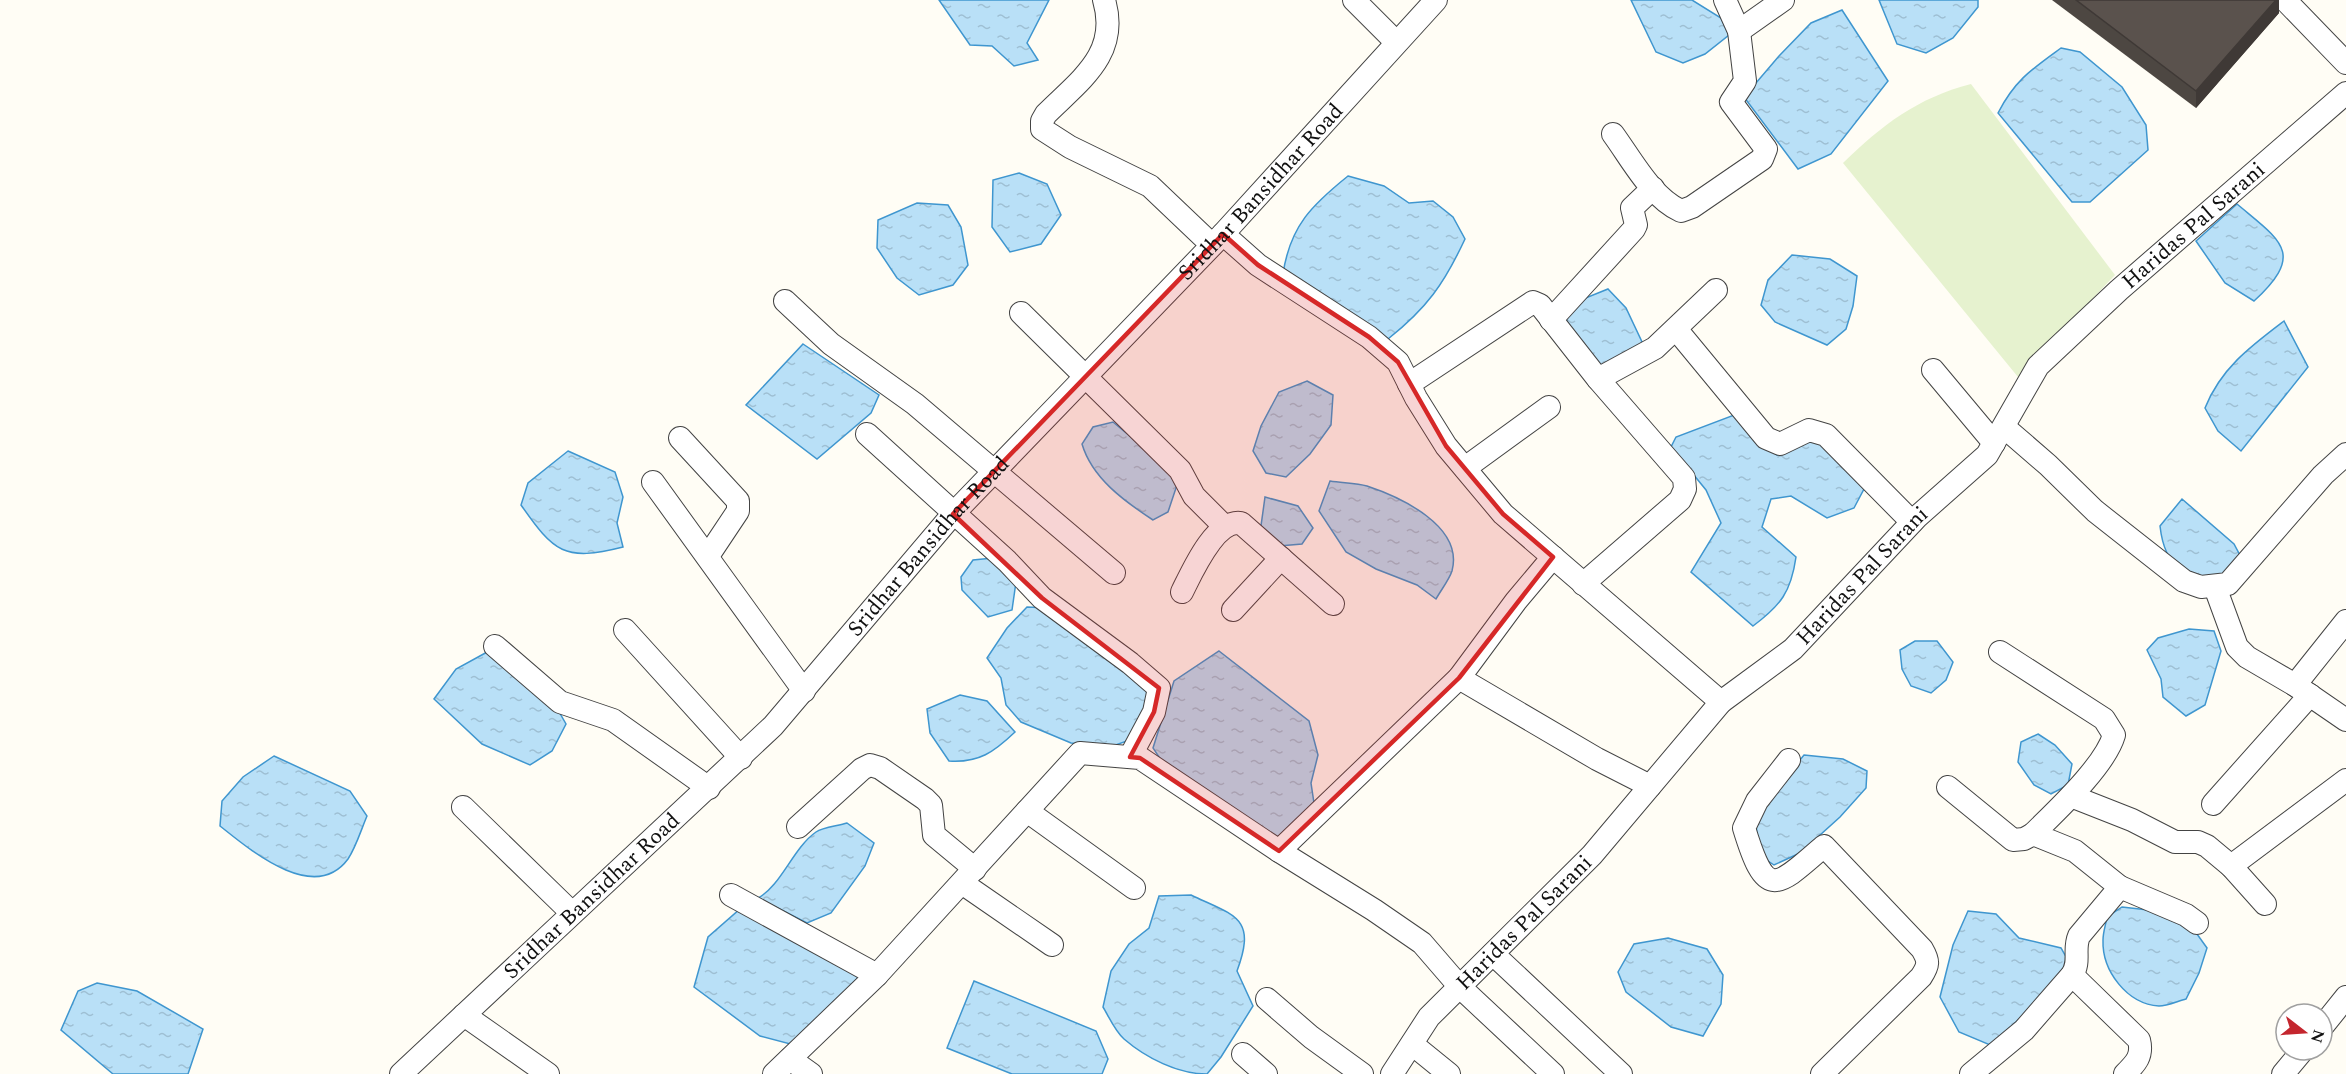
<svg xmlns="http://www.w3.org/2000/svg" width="2346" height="1074" viewBox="0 0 2346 1074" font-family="Spectral,serif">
  <defs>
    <pattern id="water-ripples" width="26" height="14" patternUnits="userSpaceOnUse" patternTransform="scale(1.5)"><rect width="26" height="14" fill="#b9e0f7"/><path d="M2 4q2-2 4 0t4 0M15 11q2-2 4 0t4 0" fill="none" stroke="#9ebfd3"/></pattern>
  </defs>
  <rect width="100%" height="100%" fill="#fffdf5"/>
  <path fill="#e6f2cf" d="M1971,84L2115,275L2018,377L1843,163C1882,125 1917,98 1971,84Z"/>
  <g fill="url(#water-ripples)" stroke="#3f96cf" stroke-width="1.5">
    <polygon points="939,0 1049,0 1027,43 1038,60 1014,66 992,46 970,45"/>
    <polygon points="1631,0 1692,0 1721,18 1729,35 1705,54 1683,63 1656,52"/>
    <polygon points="1879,0 1978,0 1978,7 1953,38 1926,53 1897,44"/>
    <polygon points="1842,10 1888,81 1831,154 1798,169 1744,97 1779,56 1811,23"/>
    <path d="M2061,48L2080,52L2122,87L2146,125L2148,150L2090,202H2072L1998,113C2015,80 2032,69 2061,48Z"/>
    <polygon points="1019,173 1047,184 1061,215 1041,244 1010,252 992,227 993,180"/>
    <path d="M1348,176L1384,186L1409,203L1433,201L1453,217L1465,239C1444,284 1427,308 1388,339L1283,274C1290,226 1312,205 1348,176Z"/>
    <polygon points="917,203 948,205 961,227 968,265 953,285 919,295 897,278 877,248 878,220"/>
    <path d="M2237,204C2281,241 2306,253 2254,301L2225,283L2196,241Z"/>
    <polygon points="1792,255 1830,259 1857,276 1853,306 1846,329 1827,345 1775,322 1761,305 1768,280"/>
    <polygon points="1608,289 1626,308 1643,344 1603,369 1576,340 1566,319 1578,301"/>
    <path d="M2284,321L2308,367L2241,451L2218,431L2205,408C2221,368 2251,346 2284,321Z"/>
    <polygon points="803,344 879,395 871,413 817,459 746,405"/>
    <polygon points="1307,381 1333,395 1331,425 1310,454 1286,477 1266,473 1253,451 1261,426 1279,392"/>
    <path d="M1734,415L1777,455L1819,436L1865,487L1854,508L1827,518L1791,496L1771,499L1762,527L1796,557C1791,592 1781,605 1753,626L1691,572L1721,523L1706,490L1671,447L1676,437Z"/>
    <path d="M1113,422L1161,462L1178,482L1168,512L1153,520C1124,501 1092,478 1082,444L1093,427Z"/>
    <path d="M568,451L615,472L623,497L617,523L623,547C564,562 554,552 521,505L528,483Z"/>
    <path d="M1330,481C1342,483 1356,483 1367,486C1400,497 1464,526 1452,571C1449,580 1441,590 1436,599L1417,585L1376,569L1346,552L1319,511Z"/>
    <polygon points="1265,497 1298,506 1313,528 1302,544 1279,546 1260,533"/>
    <path d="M2182,499L2234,544L2243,561L2228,578C2187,579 2165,571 2160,526Z"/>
    <polygon points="993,558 1016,582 1012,610 988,617 962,590 961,577 973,560"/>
    <polygon points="1027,607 1049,608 1146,686 1148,706 1127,741 1110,747 1071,743 1021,722 1006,705 1001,678 987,658 1007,628"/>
    <polygon points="2189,629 2214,631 2221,651 2205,705 2186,716 2163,697 2161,679 2147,650 2158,638"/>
    <polygon points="1915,641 1937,641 1953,662 1946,680 1931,693 1911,686 1902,669 1900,650"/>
    <polygon points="489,651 554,703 566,724 552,751 530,765 482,744 434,699 456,669"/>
    <polygon points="1219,651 1309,721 1318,755 1311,783 1314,803 1278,840 1165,766 1153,748 1174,681"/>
    <path d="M960,695L987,701L1015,732C994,752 979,763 949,761L930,733L927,709Z"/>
    <polygon points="2038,734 2055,745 2072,764 2068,785 2051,794 2034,785 2018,762 2021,742"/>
    <polygon points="1804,755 1843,759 1867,771 1866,788 1840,817 1800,853 1774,865 1759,855 1756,824 1770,797"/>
    <path d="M274,756L350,791L367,816C361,830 356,847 348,859C314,905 249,849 220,826L222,801L243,777Z"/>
    <path d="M847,823L874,843L865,866L831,913L807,923L758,898C781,886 793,848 816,832C823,827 838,826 847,823Z"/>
    <path d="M1191,895C1235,916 1257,917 1237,971L1253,1006L1221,1057L1207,1074C1178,1074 1146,1058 1124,1039C1115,1031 1109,1017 1103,1007L1111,971L1129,944L1149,928L1159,896Z"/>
    <path d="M2122,907L2157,911L2192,927L2207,948L2199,973L2186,999C2178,1001 2167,1006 2159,1006C2127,1004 2102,971 2103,940C2103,932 2106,924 2107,917Z"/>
    <polygon points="740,909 847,965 858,978 794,1045 760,1036 694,987 708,937"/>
    <polygon points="1968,911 1996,914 2019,938 2061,948 2070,964 2057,986 1990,1045 1959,1032 1940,997 1953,945"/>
    <polygon points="1668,938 1707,949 1723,975 1721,1004 1703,1036 1671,1027 1626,992 1618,972 1634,944"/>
    <polygon points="974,981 1096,1031 1108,1059 1102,1074 1012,1074 947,1048"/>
    <polygon points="97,983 137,991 203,1029 188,1074 113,1074 61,1030 78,991"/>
  </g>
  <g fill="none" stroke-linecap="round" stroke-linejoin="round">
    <g stroke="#444" stroke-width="24">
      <g id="minor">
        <path d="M1104,0C1120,54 1080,80 1046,114L1042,121V129L1070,147L1150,186L1212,245"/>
        <polyline points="1354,0 1396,42"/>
        <polyline points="2285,0 2346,63"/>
        <polyline points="1739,31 1783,0"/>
        <path d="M1613,134C1632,160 1651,197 1681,211L1692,207L1762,159L1766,149L1731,102L1745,81L1739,31L1725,0"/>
        <polyline points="1223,234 1258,265 1369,337 1398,362 1416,398 1446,446 1503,514 1721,702"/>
        <polyline points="785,301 831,344 915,404 1114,573"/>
        <polyline points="1021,313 1180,470 1194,496 1224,526"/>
        <polyline points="1551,320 1634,229 1636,225 1632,208 1653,188"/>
        <polyline points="1676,329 1766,438 1780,444 1809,430 1826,435 1912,522"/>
        <polyline points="1933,370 1994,443"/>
        <polyline points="1409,384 1533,302 1540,305 1598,379 1655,348 1716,290"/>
        <polyline points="2004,427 2048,465 2095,511 2184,581 2201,587 2228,584 2323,475 2346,454"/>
        <polyline points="867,434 1007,561 1042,598 1130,663 1159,688 1154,712 1130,757"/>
        <polyline points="680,438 738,501 738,511 708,556"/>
        <polyline points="1465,468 1549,407"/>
        <polyline points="653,482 804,691"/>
        <polyline points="1583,584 1680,500 1685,489 1684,478 1598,379"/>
        <polyline points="2215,587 2237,647 2247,657 2295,685 2346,720"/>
        <path d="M1182,592C1192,572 1215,519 1241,523L1333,604"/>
        <polyline points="1233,610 1281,558"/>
        <polyline points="625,630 741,758"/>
        <polyline points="495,646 560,702 613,720 709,788"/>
        <path d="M2000,652L2104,719L2114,735C2105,766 2056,811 2033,834L2075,851L2120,887"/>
        <polyline points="1459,678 1597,759 1650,786"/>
        <polyline points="2295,685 2346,621"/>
        <path d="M1789,760L1757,801L1744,828C1766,900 1775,889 1824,846L1922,949C1929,961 1929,965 1921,977L1822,1074"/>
        <polyline points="1948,787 2013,840 2024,839 2033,834"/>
        <polyline points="2071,796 2132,820 2175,842 2198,842 2207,846 2231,866 2265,904"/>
        <polyline points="2213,804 2310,695"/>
        <polyline points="463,807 571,912"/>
        <polyline points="1027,811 1134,888"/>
        <polyline points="798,827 862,769 870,765 880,768 925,799 931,805 934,835 975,869"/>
        <polyline points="1279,851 1459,678 1516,601 1553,557"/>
        <polyline points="2231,866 2346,780"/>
        <polyline points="962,883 1052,945"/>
        <polyline points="731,895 877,975"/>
        <polyline points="1493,954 1621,1074"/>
        <path d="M2072,975L2139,1040C2143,1056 2136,1063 2125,1074"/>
        <polyline points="1267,999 1311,1037 1362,1074"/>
        <polyline points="464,1015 548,1074"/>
        <polyline points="2322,1027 2346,997"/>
        <polyline points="1412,1044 1449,1074"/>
        <polyline points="1243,1054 1266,1074"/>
        <polyline points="790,1059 811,1074"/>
        <path id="s1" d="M401,1074L773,726L953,514L1223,234L1436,0"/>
        <polyline points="774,1074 877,975 1080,753 1140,758 1279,851 1374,910 1422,943 1460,987 1553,1074"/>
        <path id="s2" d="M1392,1074L1429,1017L1592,855L1721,702L1793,649L1917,517L1987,455L2038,366L2119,290L2346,93"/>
        <path d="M1971,1074L2024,1030L2072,975C2081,961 2073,950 2079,936L2120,887L2186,915L2197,923"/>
        <polyline points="2283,1074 2303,1050"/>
      </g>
    </g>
    <use href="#minor" stroke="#fff" stroke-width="22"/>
  </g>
  <polygon fill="#4d4742" points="2052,0 2279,0 2279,13 2196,108"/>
  <polygon fill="#3f3936" points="2276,0 2279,0 2279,13 2196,108 2196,91"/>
  <polygon fill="#5a524d" stroke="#3f3936" stroke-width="1.5" points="2076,0 2276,0 2196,91"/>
  <path fill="#d62828" fill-opacity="0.2" stroke="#d62828" stroke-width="4.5" stroke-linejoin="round" d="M1223,234L1258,265L1369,337L1398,362L1446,446L1503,514L1553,557L1459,678L1279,851L1140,758L1130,757L1154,712L1159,688L1042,598L953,514Z"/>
  <g text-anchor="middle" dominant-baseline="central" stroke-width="6" stroke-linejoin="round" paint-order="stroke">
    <g font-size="22" fill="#111" stroke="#fff">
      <text stroke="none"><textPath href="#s1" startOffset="1233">Sridhar Bansidhar Road</textPath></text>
      <text stroke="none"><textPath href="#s2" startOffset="1174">Haridas Pal Sarani</textPath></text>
      <text stroke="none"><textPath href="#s1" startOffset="747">Sridhar Bansidhar Road</textPath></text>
      <text stroke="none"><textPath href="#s2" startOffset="688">Haridas Pal Sarani</textPath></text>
      <text stroke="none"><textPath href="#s1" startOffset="261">Sridhar Bansidhar Road</textPath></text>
      <text stroke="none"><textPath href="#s2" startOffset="202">Haridas Pal Sarani</textPath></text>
    </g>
  </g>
  <g transform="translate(2304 1032) rotate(107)"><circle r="28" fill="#ffffff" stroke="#a0a0a0" stroke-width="1.5"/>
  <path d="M0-4.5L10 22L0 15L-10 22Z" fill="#c4262e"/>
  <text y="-9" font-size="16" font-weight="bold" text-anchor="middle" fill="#111111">N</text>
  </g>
</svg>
